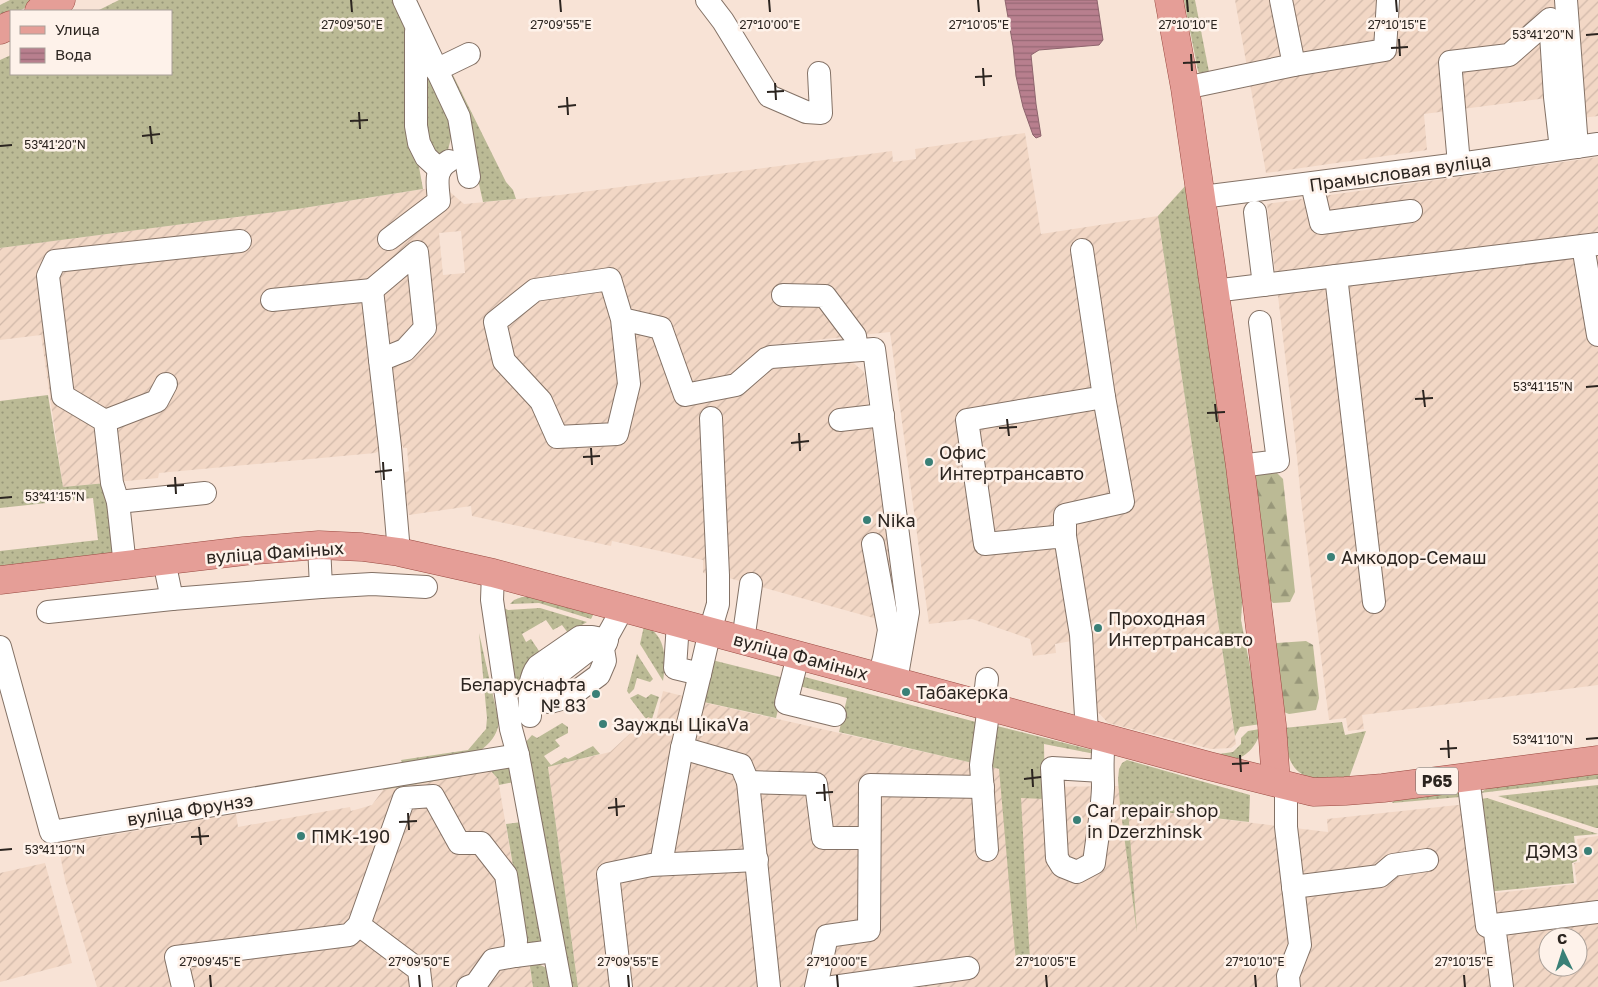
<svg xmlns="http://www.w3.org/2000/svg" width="1598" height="987" viewBox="0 0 1598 987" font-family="'Golos Text',sans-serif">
  <defs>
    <pattern id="industrial-furrows" width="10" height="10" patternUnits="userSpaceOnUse" patternTransform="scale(1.25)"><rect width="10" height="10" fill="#f2d7c5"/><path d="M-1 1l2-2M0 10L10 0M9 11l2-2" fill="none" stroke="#d0b8a9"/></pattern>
    <pattern id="grass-dots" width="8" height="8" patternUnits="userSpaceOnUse" patternTransform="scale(1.25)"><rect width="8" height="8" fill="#bbba95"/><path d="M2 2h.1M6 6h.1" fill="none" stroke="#989779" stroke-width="1.8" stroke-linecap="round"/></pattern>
    <pattern id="forest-firs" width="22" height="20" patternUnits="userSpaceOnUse" patternTransform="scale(1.25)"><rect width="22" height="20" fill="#bbba95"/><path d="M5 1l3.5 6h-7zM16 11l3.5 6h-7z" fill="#989779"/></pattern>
    <pattern id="water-rules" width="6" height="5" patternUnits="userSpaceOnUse" patternTransform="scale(1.25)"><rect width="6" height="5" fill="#b87f8e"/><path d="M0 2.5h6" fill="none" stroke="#966874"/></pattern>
  </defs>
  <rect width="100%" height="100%" fill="#f8e3d6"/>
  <g fill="url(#industrial-furrows)" fill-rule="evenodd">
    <polygon points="1235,0 1598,0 1598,116 1566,120 1555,97 1424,114 1427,150 1266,173"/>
    <path d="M1025,133L1041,234L1158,216L1236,744L1231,748L1211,749L1108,723L1097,711L1091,654L1077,640L1055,644L1056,653L1033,656L1030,639L972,619L929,624L890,332L770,345L772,365L850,360L864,372L899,625L718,575L703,573V560L612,541L611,546L472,516L471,506L409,515L403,473L409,471L407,448H403V446L384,448L375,453L159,473L158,478L63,487L41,335L0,340V248L291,210L443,186L464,204L560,195L892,151L893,162L916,159L915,149ZM461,231L465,273L443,275L439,233Z"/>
    <polygon points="1598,157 1598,685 1362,715 1364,729 1348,731 1346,718 1329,720 1301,500 1296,447 1267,204"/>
    <path d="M663,691L691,698L693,700L999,769L1001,777L1041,787L1123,786L1128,808L1328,832L1327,819L1467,804L1478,895L1577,884L1574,863L1580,862L1577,839L1598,836V987H578L548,767L610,752L648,717L656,720ZM1548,937H1578V967H1548Z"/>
    <polygon points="491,771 498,779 533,987 97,987 65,880 58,844 236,814 238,827 350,807 351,811 372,805 383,790"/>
    <polygon points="45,863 72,963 0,982 0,873"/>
  </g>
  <g fill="url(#grass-dots)">
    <polygon points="10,0 41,0 19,11 11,11 11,15 0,21 0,5"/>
    <polygon points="119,0 397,0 405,18 417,156 423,189 291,210 0,248 0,60 11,55 11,74 171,74 171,11 97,11"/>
    <polygon points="1184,0 1195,0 1210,77 1201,76 1198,71"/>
    <polygon points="420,50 449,120 452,134 448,150 442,154 435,153 428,149"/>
    <polygon points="452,73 506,182 513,190 516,199 483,202 464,117 447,76"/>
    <polygon points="1187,184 1204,273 1243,589 1241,620 1261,724 1240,727 1235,736 1158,216"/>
    <polygon points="48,395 63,487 106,483 116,554 0,568 0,551 98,540 93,498 0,508 0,401"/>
    <polygon points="522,597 529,597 594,613 591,619 539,603 510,604 514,600"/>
    <polygon points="504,608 508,610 540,608 587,622 568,633 562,625 553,630 546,620 522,634 526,642 531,639 541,654 522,704 514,705"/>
    <path d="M644,626C667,634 666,661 663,681L640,644Z"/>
    <path d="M479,633L499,722C497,736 490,743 480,751L403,766L401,760L468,750L486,729L487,718Z"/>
    <polygon points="637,654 653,679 650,682 637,678 634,689 629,694 627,691"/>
    <polygon points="712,660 784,678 785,682 776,718 699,701"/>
    <polygon points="797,675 976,722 977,764 839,732 847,698 795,685"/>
    <polygon points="638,694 646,698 651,694 659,697 652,719 648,717 646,719 630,698"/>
    <path d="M1342,722L1345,735L1366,731L1349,778C1332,783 1330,783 1314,779C1287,772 1287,752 1284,728Z"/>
    <polygon points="562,723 568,727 568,733 555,740 560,746 544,756 551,765 565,757 568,759 593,746 600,754 548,767 578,987 567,987 524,744 532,735 537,738"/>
    <polygon points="989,724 1096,751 1095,754 1044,744 1045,799 1021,798 1030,961 1016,962 999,769 987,766"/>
    <path d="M1260,729C1259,744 1247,757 1233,760C1228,761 1221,760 1216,760L1219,754L1233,752L1241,744V738L1248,731Z"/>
    <polygon points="1127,760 1250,795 1249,822 1128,808 1137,933 1120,805 1118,780 1119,769 1122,763"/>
    <polygon points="503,765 509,768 514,782 499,785 498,779 491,771 383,790 385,782"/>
    <polygon points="1598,773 1598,779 1480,793 1492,785"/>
    <polygon points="1598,785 1598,828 1596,828 1498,796"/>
    <polygon points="1459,792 1460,797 1392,803 1397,798"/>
    <polygon points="1487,798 1598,834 1574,836 1577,861 1572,863 1574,883 1486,892 1475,800"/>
    <polygon points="522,822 542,940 535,948 527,950 506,824"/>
    <polygon points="529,960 549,969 553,987 533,987"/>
  </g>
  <g fill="url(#forest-firs)">
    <polygon points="1277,473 1283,479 1295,592 1290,602 1273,603 1265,593 1253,480 1256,475"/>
    <polygon points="1306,641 1313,645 1319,698 1316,710 1289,714 1281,711 1274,645 1277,643"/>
  </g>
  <polygon fill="url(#water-rules)" stroke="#8e646d" points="1005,0 1097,0 1103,40 1099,45 1039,50 1031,55 1036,104 1041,136 1036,138 1033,135 1023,107 1016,76 1013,46"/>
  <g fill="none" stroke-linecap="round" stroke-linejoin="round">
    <g stroke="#847266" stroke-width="24">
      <g id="minor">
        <polyline points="404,0 459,117 469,177"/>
        <polyline points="707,0 723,21 769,96 806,112 821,113 819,73"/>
        <polyline points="1281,0 1294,65"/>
        <polyline points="1566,0 1577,147"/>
        <polyline points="416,32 416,126 419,143 426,157 440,170"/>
        <polyline points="436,70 469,54"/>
        <polyline points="1185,88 1294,65 1385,50 1388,0"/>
        <polyline points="1459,164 1450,62 1509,55 1550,19 1555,97 1561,149"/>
        <polyline points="1312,184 1321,223 1411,211"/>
        <polyline points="1202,197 1459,164 1598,144"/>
        <polyline points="1255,212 1264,285"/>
        <path d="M389,239L439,201C438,186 433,170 449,161"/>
        <polyline points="1583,246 1598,335"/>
        <polyline points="1082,250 1104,397 967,420 985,544 1065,536 1081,635 1087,732"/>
        <polyline points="372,290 417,252 425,328 405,350 380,360"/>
        <polyline points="1214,291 1336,276"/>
        <polyline points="783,295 825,296 855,336 857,350"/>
        <polyline points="272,300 372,290 390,447 399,552"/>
        <polyline points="622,319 629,384 617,434 557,437 541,401 504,361 495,322 535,290 610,279 622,319 661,328 685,395 736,385 766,359 771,357 874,349 908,612 896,681"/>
        <polyline points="840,420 883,415"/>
        <polyline points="105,421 157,401 166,384"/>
        <polyline points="1240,466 1278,461 1260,322"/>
        <polyline points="118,502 205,493"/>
        <polyline points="1065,536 1065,515 1123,502 1104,397"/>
        <polyline points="873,544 889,630 884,658 879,677"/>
        <polyline points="164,561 172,599 321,587 319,545"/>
        <polyline points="125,566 118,502 112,483 105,421 63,396 48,276 55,261 240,241"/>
        <polyline points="493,573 492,600 511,729 518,755 561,987"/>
        <polyline points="321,587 372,584 426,587"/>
        <polyline points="1374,602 1336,276 1598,244"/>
        <polyline points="48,612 172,599"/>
        <polyline points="678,623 675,668 700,674 710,631 718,604 718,575 711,418"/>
        <polyline points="743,641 751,584"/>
        <polyline points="0,647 51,832 518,755"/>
        <polyline points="601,654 608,635 623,608"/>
        <polyline points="798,656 786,703 835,715"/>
        <polyline points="550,702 555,676 595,645 606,643"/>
        <polyline points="550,702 569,697 599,675 605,661 603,649"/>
        <polyline points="981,703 986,688 987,679"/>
        <path d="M530,716C530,699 527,680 538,666L580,637H592L607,640"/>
        <polyline points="682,748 741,765 748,782 769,987"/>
        <path d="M1102,771L1052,768L1057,858L1062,866L1077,872L1094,863C1097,838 1102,813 1103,788C1103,771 1101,754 1105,737"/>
        <polyline points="1468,777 1487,926 1494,925"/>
        <polyline points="748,782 816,784 823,838 869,838"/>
        <polyline points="1286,784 1286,827 1300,945 1288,976 1289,987"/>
        <polyline points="987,850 981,765 989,706"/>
        <polyline points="661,864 682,748 700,674"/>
        <polyline points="1293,887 1380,876 1393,865 1427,860"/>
        <polyline points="359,925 419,970 421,987"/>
        <polyline points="183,987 176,957 349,935 359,925 404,798 433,796 459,843 481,843 506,875 516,940 515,956 554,951"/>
        <polyline points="468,987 476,984 493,960 515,956"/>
        <polyline points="621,987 608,874 651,865 757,860"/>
        <polyline points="816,987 827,936 869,930 870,785 983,787"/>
        <polyline points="833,987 968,968"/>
        <polyline points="1502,987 1494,925 1598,912"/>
      </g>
    </g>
    <g stroke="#994940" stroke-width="29">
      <g id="major">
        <polyline points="1169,0 1185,88 1240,466 1272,725 1276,782"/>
        <polyline points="39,11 61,0"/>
        <polyline points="0,30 11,25"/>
        <polyline points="0,580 244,551 319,545 362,547 399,552 493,573 1209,766 1313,792 1345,791 1383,788 1598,760"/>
      </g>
    </g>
    <use href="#minor" stroke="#fff" stroke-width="22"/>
    <use href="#major" stroke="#e59e97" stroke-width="28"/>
  </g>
  <path fill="none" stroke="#2c2520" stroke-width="2" d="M351,0L352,12M560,0L561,12M769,0L770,12M978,0L979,12M1187,0L1188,12M1396,0L1397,12M1586,35L1598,34M1399,39L1400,56M1391,48L1408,47M1191,54L1192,71M1183,63L1200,62M983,68L984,86M975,77L992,76M775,83L776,100M767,92L784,91M567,97L568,115M558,107L576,105M359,112L360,129M350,121L368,120M150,126L152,144M142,136L160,134M0,146L12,145M1586,387L1598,386M1423,390L1425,407M1415,399L1433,398M1215,404L1217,422M1207,413L1225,412M1007,419L1009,436M999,428L1017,427M799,433L800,451M791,443L809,441M591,448L592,465M583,457L600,456M383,462L384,480M375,472L392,470M175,477L176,494M167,486L184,485M0,498L12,497M1586,739L1598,738M1448,740L1449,758M1440,749L1457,748M1240,755L1241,772M1232,764L1249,763M1032,769L1033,787M1024,779L1041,777M824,784L825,801M816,793L833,792M616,798L617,816M608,808L625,806M408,813L409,830M399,822L417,821M199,827L201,845M191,837L209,836M0,850L12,849M210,975L211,987M419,975L420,987M628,975L629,987M837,975L838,987M1046,975L1047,987M1255,975L1256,987M1464,975L1465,987"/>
  <g fill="#3a8077" stroke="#fef2ea" stroke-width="2">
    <circle cx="929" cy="462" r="5"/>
    <circle cx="867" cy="520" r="5"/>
    <circle cx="1331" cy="557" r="5"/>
    <circle cx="1098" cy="628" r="5"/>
    <circle cx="906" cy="692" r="5"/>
    <circle cx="596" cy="694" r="5"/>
    <circle cx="603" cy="724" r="5"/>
    <circle cx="1077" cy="820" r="5"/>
    <circle cx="301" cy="836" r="5"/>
    <circle cx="1588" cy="851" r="5"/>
  </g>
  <g text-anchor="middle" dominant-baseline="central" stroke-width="5" stroke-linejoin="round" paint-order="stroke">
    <rect fill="#fef2ea" stroke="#6b625d" stroke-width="1" x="1416" y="767.5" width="42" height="27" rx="4"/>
    <g font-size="16" font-weight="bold" fill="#2c2520">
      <text x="1437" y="781">Р65</text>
    </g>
    <g font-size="18" fill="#2c2520" stroke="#fef2ea">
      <text transform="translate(1400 172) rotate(-8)">Прамысловая вуліца</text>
      <text transform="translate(275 552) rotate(-4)">вуліца Фаміных</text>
      <text transform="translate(801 656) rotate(15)">вуліца Фаміных</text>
      <text transform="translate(190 809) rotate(-9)">вуліца Фрунзэ</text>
    </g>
    <g font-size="18" fill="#2c2520" stroke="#fef2ea" text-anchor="start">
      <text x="939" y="452">Офис<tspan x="939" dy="21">Интертрансавто</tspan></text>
      <text x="877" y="520">Nika</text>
      <text x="1341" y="557">Амкодор-Семаш</text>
      <text x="1108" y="618">Проходная<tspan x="1108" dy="21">Интертрансавто</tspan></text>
      <text x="586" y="684" text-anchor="end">Беларуснафта<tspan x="586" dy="21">№ 83</tspan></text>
      <text x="916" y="692">Табакерка</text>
      <text x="613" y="724">Заужды ЦікаVа</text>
      <text x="1087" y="810">Car repair shop<tspan x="1087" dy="21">in Dzerzhinsk</tspan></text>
      <text x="311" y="836">ПМК-190</text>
      <text x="1578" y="851" text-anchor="end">ДЭМЗ</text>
    </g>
  </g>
  <g font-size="12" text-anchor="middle" fill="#2c2520" stroke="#fef2ea" stroke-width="5" stroke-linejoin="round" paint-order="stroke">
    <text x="352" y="29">27°09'50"E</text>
    <text x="561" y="29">27°09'55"E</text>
    <text x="770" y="29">27°10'00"E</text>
    <text x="979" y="29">27°10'05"E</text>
    <text x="1188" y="29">27°10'10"E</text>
    <text x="1397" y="29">27°10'15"E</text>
    <text x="1543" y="39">53°41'20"N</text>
    <text x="55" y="149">53°41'20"N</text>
    <text x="1543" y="391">53°41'15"N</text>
    <text x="55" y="501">53°41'15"N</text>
    <text x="1543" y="744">53°41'10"N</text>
    <text x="55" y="854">53°41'10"N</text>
    <text x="210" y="966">27°09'45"E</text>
    <text x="419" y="966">27°09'50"E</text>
    <text x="628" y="966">27°09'55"E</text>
    <text x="837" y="966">27°10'00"E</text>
    <text x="1046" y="966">27°10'05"E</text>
    <text x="1255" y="966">27°10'10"E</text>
    <text x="1464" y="966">27°10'15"E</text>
  </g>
  <rect x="10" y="10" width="162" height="65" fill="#fef2ea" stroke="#aaa099"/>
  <rect x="20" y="26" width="25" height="8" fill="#e59e97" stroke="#aaa099"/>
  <text x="55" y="35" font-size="15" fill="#2c2520">Улица</text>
  <rect x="20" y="48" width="25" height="15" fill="url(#water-rules)" stroke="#aaa099"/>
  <text x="55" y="60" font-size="15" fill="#2c2520">Вода</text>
  <g transform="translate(1563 952) rotate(356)"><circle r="24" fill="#fef2ea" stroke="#aaa099"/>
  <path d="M0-4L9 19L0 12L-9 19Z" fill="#3a8077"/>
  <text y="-8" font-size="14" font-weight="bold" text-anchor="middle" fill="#2c2520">С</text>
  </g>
</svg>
